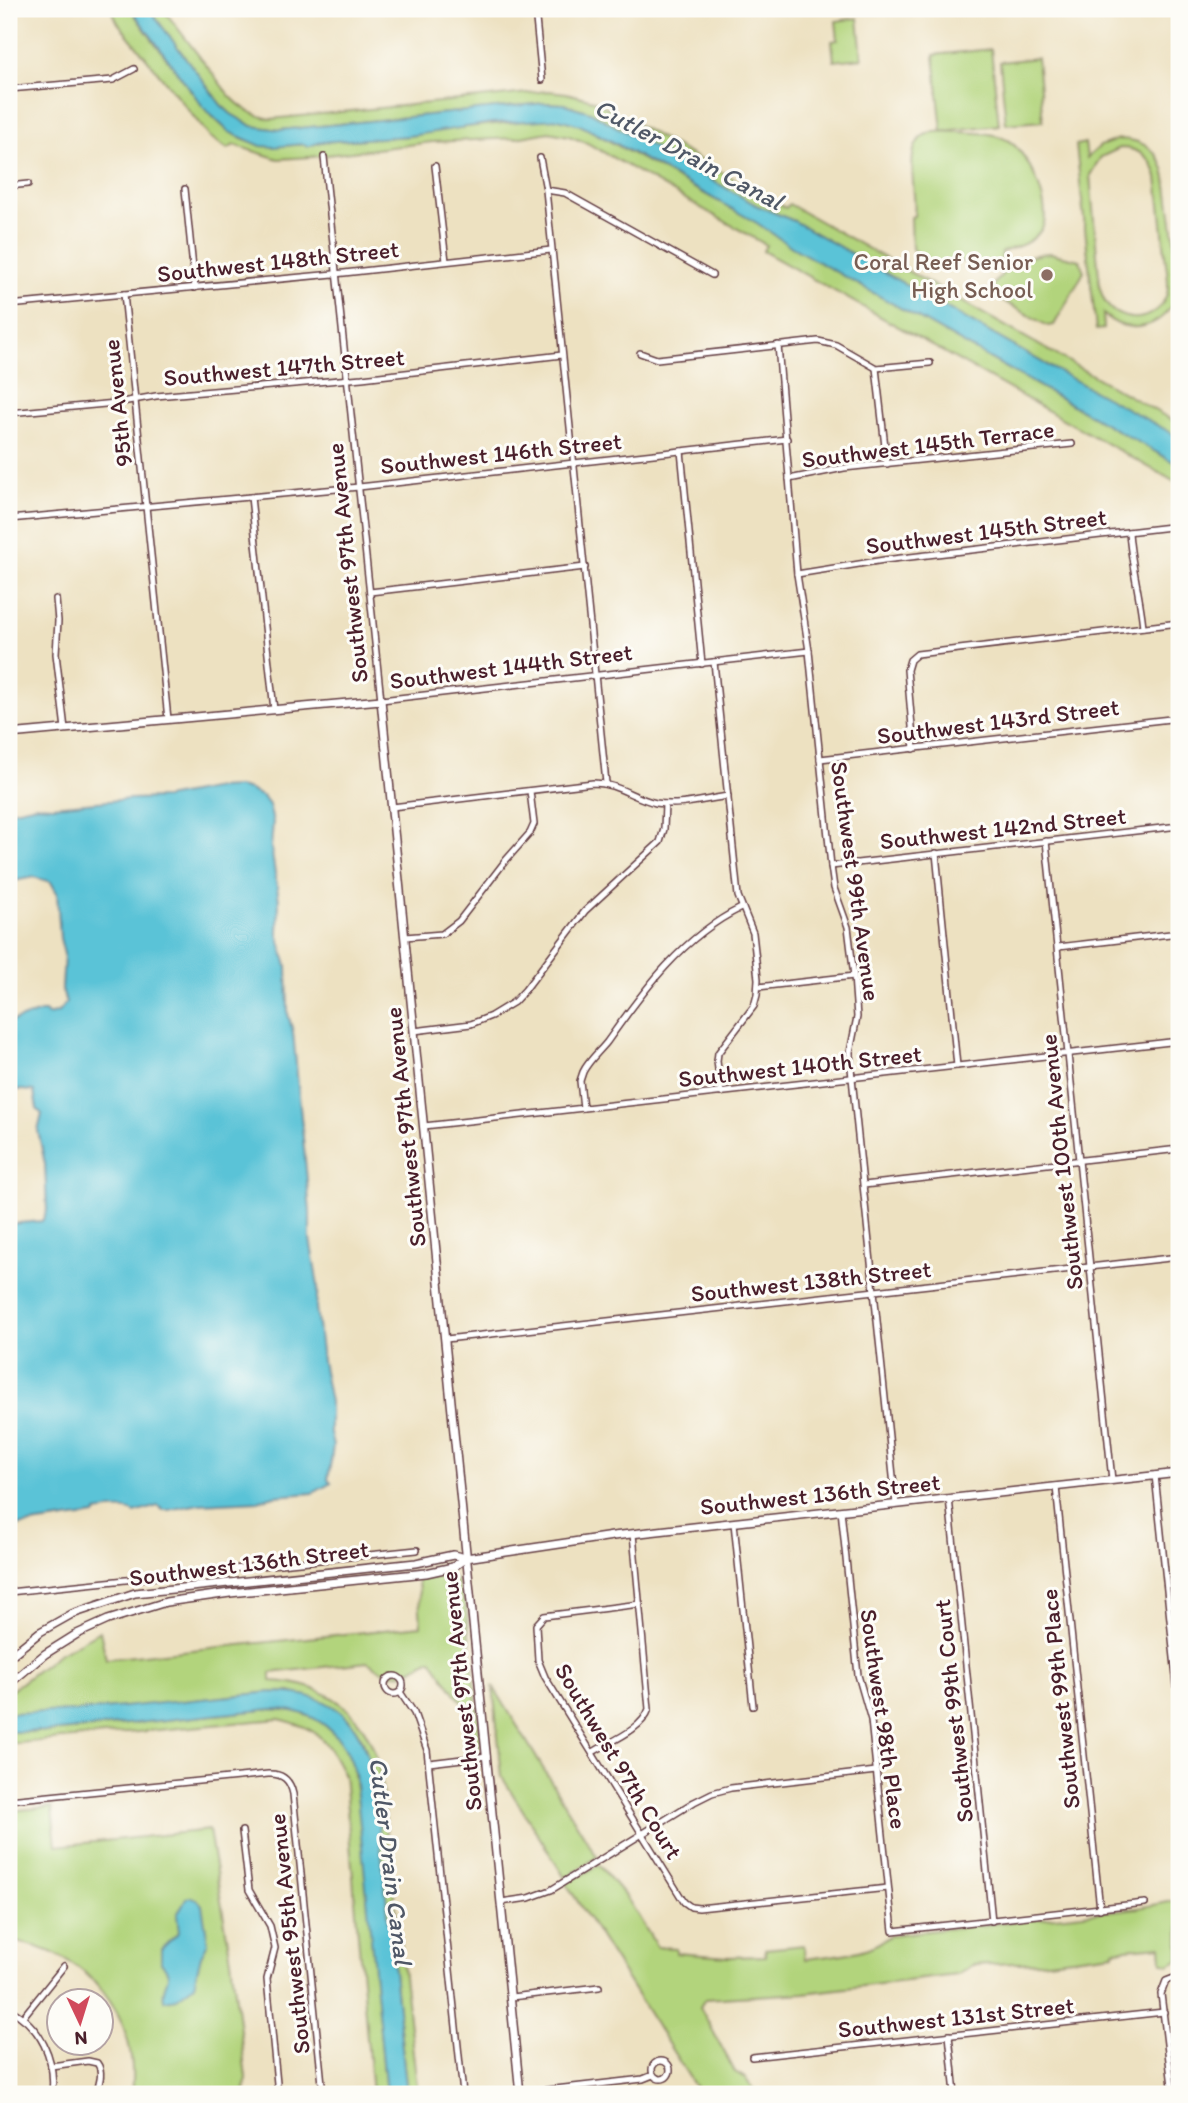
<svg xmlns="http://www.w3.org/2000/svg" width="1188" height="2103" viewBox="0 0 1188 2103" font-family="Itim,sans-serif">
  <rect width="100%" height="100%" fill="#fdfcf7"/>
  <filter id="ink" filterUnits="userSpaceOnUse"><feTurbulence type="fractalNoise" baseFrequency=".0143" numOctaves="2"/><feDisplacementMap in="SourceGraphic" scale="14" xChannelSelector="R" yChannelSelector="G"/><feConvolveMatrix kernelMatrix="1 2 1 2 8 2 1 2 1" color-interpolation-filters="sRGB"/></filter>
  <filter id="wash" filterUnits="userSpaceOnUse"><feTurbulence type="fractalNoise" baseFrequency=".00686" numOctaves="4" result="noise"/><feDisplacementMap in="SourceGraphic" scale="28" xChannelSelector="R" yChannelSelector="G"/><feGaussianBlur stdDeviation="1.57" result="paint"/><feColorMatrix in="noise" values="0 0 0 0 0 0 0 0 0 0 0 0 0 0 0 0 0 1.4 0 .05"/><feComposite in="paint" operator="in"/></filter>
  <g filter="url(#wash)">
    <rect width="100%" height="100%" fill="#ede1c1"/>
    <g fill="#b2d47c" stroke="#7e7a54" stroke-width="2" fill-rule="evenodd">
      <path d="M111,9H131C144,30 160,50 176,70C210,116 231,152 295,145C305,144 312,145 321,142L409,136L438,130L544,119H559L580,125L757,223L792,247L1179,465V484L763,251L766,245L587,143L569,136L549,132L516,138L432,142L311,157L278,159L234,145L228,149L210,137L118,23Z"/>
      <path d="M149,9H163L229,95C242,109 253,115 271,119L548,91L566,93L593,100L786,208L789,204L1179,424V438L1045,364L794,221L758,206L590,112L564,104L545,103L280,130L252,126L231,114L221,105Z"/>
      <polygon points="858,18 862,58 834,61 832,41 838,40 836,21"/>
      <polygon points="991,49 999,125 942,131 934,55"/>
      <polygon points="1037,58 1043,121 1006,124 1000,62"/>
      <path d="M960,132C975,133 993,132 1007,140C1027,150 1052,205 1043,226C1036,242 1017,247 1002,252L1001,262C977,276 981,262 963,261C951,261 941,262 929,263L912,249L911,217L914,216C918,194 901,145 927,134C936,130 950,132 960,132Z"/>
      <path d="M1119,139C1144,139 1162,153 1166,178C1169,203 1182,277 1175,298C1170,312 1158,323 1144,326C1128,330 1114,324 1103,314L1104,329L1096,330L1076,145L1085,143L1087,158L1100,146ZM1120,148C1140,148 1153,159 1157,178C1160,204 1163,230 1165,255C1166,267 1170,282 1167,294C1161,312 1141,323 1123,316C1110,312 1103,301 1100,288L1090,175L1101,157Z"/>
      <path d="M1050,253L1080,260L1084,272L1054,325L1048,326L989,293C1002,268 1022,255 1050,253Z"/>
      <path d="M444,1575L455,1578L466,1607L481,1742L479,1748L474,1754L471,1715L431,1659L402,1674H388L367,1662L271,1673V1681C328,1683 366,1712 379,1767L418,2094H407L372,1769L363,1741L349,1719L291,1692H271C184,1700 96,1714 9,1713V1692L57,1655L100,1631L106,1659L421,1626L418,1580Z"/>
      <polygon points="493,1686 597,1857 565,1878 502,1777"/>
      <path d="M272,1709L296,1711L321,1721L339,1737L352,1760L361,1824L386,2094H372L344,1775C325,1739 321,1729 279,1719L9,1744V1732L59,1731Z"/>
      <path d="M52,1807L56,1846L209,1830L231,1960L246,2077L245,2094H131C141,2015 87,1950 9,1941V1811Z"/>
      <path d="M599,1865L629,1901L657,1947L676,1948V1953L728,1957L766,1956L765,1949L804,1945L805,1959C832,1955 869,1955 890,1935L1138,1908L1179,1900V1959L1169,1965L1162,1962L1161,1946L1114,1950V1953L1039,1962L972,1965L957,1975L804,1993L705,1999L700,2007L735,2072L745,2078L757,2094H700L566,1883Z"/>
    </g>
    <g fill="#5ac3d7" stroke="#527181" stroke-width="2">
      <polygon points="131,9 149,9 221,105 231,114 252,126 280,130 545,103 564,104 590,112 758,206 794,221 1045,364 1170,432 1179,438 1179,465 792,247 757,223 613,142 580,125 559,119 492,123 409,136 321,142 307,147 303,144 274,147 261,146 229,132 204,108"/>
      <path d="M238,787L250,790L263,797L269,805L273,822L271,847L279,900L278,934L287,966L288,1014L293,1032L310,1212V1239L318,1286L316,1307L322,1361L330,1402V1433L333,1446L328,1480L331,1483L313,1493L274,1496L258,1501L199,1504L169,1510H163L158,1506L135,1513C126,1507 108,1510 97,1512L95,1515L9,1527V1224L42,1221L47,1211L45,1164L38,1131L42,1114L37,1109L34,1091L9,1089V1022L41,1012H45L48,1015L58,1012L66,1003L62,990L64,954L60,938L57,893L51,882L34,877L9,882V811L37,805L52,806L131,799L165,798L217,788Z"/>
      <path d="M271,1692C341,1692 366,1725 375,1791L407,2094H386L355,1774C345,1733 315,1709 272,1709L59,1731L9,1732V1713L83,1711Z"/>
      <path d="M192,1897L197,1899L202,1905L208,1943L201,1956L194,1985L177,1998L164,2000C160,1982 177,1979 161,1963V1949L179,1932L177,1915L186,1898Z"/>
    </g>
  </g>
  <g filter="url(#ink)">
    <g fill="none" stroke-linecap="round" stroke-linejoin="round">
      <g stroke="#623c42" stroke-width="8">
        <g id="minor">
          <polyline points="535,9 542,80"/>
          <polyline points="9,89 113,80 134,69"/>
          <polyline points="324,157 381,700 809,651"/>
          <polyline points="540,158 546,190 606,783"/>
          <polyline points="435,166 446,261"/>
          <polyline points="9,186 28,184"/>
          <polyline points="185,189 195,288"/>
          <polyline points="546,190 565,193 712,275"/>
          <polyline points="124,294 168,719"/>
          <polyline points="9,305 344,273 551,250"/>
          <polyline points="778,345 797,574 809,651 831,866 834,888 848,927 854,976 857,1017 850,1052 851,1068 896,1505"/>
          <polyline points="640,353 657,359 818,341 836,345 876,368 930,363"/>
          <polyline points="876,368 887,464"/>
          <polyline points="9,413 116,403 156,396 362,378 562,355"/>
          <polyline points="681,451 702,664"/>
          <polyline points="789,479 844,468 1072,444"/>
          <polyline points="251,497 274,710"/>
          <polyline points="9,519 359,487 787,439"/>
          <path d="M1129,532C1131,564 1140,595 1143,627"/>
          <polyline points="797,574 884,560 1179,526"/>
          <polyline points="370,592 585,567"/>
          <polyline points="56,599 58,621 56,654 65,729"/>
          <polyline points="714,662 738,896 753,933 758,979 757,995 754,1006 718,1053 717,1061 721,1093"/>
          <polyline points="914,749 907,670 910,660 917,654 1179,623"/>
          <polyline points="820,759 1179,718"/>
          <path d="M392,807L593,783C617,783 633,798 656,803C679,807 706,799 728,796"/>
          <polyline points="1046,841 1112,1480"/>
          <polyline points="936,853 957,1066"/>
          <polyline points="831,866 1179,826"/>
          <polyline points="405,937 442,934 459,921 506,860 530,833 534,824 530,791"/>
          <polyline points="1058,947 1179,933"/>
          <polyline points="758,987 854,976"/>
          <polyline points="414,1031 471,1024 491,1016 514,1002 525,990 585,911 660,842 664,829 665,804"/>
          <path d="M583,1108L580,1081L583,1072C589,1060 599,1052 607,1042C643,991 683,936 741,908"/>
          <polyline points="424,1126 1179,1041"/>
          <polyline points="864,1185 1179,1149"/>
          <polyline points="446,1339 1179,1257"/>
          <polyline points="1155,1475 1179,1706"/>
          <polyline points="1056,1487 1100,1909"/>
          <polyline points="949,1498 992,1921"/>
          <polyline points="841,1510 858,1675 871,1720 893,1931 1145,1903"/>
          <polyline points="734,1523 753,1706"/>
          <polyline points="9,1592 417,1550"/>
          <polyline points="640,1604 544,1616 536,1625 538,1660 545,1677 684,1902 691,1907 699,1908 888,1888"/>
          <circle cx="394" cy="1685" r="9"/>
          <polyline points="400,1692 414,1713 427,1750 463,2094"/>
          <path d="M593,1752C611,1741 642,1730 649,1709L633,1534"/>
          <polyline points="429,1763 487,1756"/>
          <path d="M9,1800L268,1774C283,1773 290,1780 293,1794L323,2094"/>
          <polyline points="242,1831 249,1890 270,1926 275,1948 267,1979 278,2094"/>
          <polyline points="1178,1834 1179,1834"/>
          <polyline points="501,1902 529,1898 551,1890 694,1802 712,1793 731,1788 876,1771"/>
          <polyline points="511,1997 599,1987"/>
          <path d="M9,2009C41,2026 56,2059 52,2094"/>
          <polyline points="23,2017 64,1966"/>
          <polyline points="949,2035 955,2094"/>
          <polyline points="752,2057 1164,2012"/>
          <circle cx="661" cy="2070" r="9"/>
          <path d="M51,2066L88,2061L97,2063C104,2072 99,2084 96,2094"/>
          <polyline points="278,2091 323,2088"/>
          <polyline points="520,2093 643,2079 653,2075"/>
          <polyline points="1173,2094 1161,1994 1166,1981 1179,1976"/>
        </g>
      </g>
      <g stroke="#623c42" stroke-width="10">
        <g id="tertiary">
          <polyline points="1177,9 1179,27"/>
          <polyline points="9,734 381,700 520,2094"/>
          <polyline points="9,1657 40,1632 72,1614 135,1593 416,1563 453,1555 466,1558 613,1536 1179,1473"/>
          <polyline points="9,1684 45,1654 77,1634 108,1620 166,1602 230,1593 426,1573 453,1567 466,1558"/>
        </g>
      </g>
      <use href="#minor" stroke="#fff" stroke-width="5"/>
      <use href="#tertiary" stroke="#fff" stroke-width="7"/>
    </g>
  </g>
  <circle fill="#8d6e63" stroke="#fdfcf7" stroke-width="2.5" cx="1047" cy="275" r="7"/>
  <g text-anchor="middle" dominant-baseline="central" stroke-width="6" stroke-linejoin="round" paint-order="stroke">
    <g font-size="24" fill="#4a1f2b" stroke="#fdfcf7">
      <text transform="translate(278 261) rotate(-6)">Southwest 148th Street</text>
      <text transform="translate(284 367) rotate(-5)">Southwest 147th Street</text>
      <text transform="translate(117 403) rotate(-96)">95th Avenue</text>
      <text transform="translate(928 444) rotate(-7)">Southwest 145th Terrace</text>
      <text transform="translate(501 453) rotate(-6)">Southwest 146th Street</text>
      <text transform="translate(986 531) rotate(-7)">Southwest 145th Street</text>
      <text transform="translate(347 563) rotate(-96)">Southwest 97th Avenue</text>
      <text transform="translate(511 666) rotate(-7)">Southwest 144th Street</text>
      <text transform="translate(998 721) rotate(-7)">Southwest 143rd Street</text>
      <text transform="translate(1003 828) rotate(-6)">Southwest 142nd Street</text>
      <text transform="translate(856 881) rotate(82)">Southwest 99th Avenue</text>
      <text transform="translate(800 1066) rotate(-6)">Southwest 140th Street</text>
      <text transform="translate(405 1127) rotate(-96)">Southwest 97th Avenue</text>
      <text transform="translate(1061 1162) rotate(-96)">Southwest 100th Avenue</text>
      <text transform="translate(811 1281) rotate(-6)">Southwest 138th Street</text>
      <text transform="translate(820 1494) rotate(-6)">Southwest 136th Street</text>
      <text transform="translate(249 1563) rotate(-7)">Southwest 136th Street</text>
      <text transform="translate(461 1691) rotate(-96)">Southwest 97th Avenue</text>
      <text transform="translate(1060 1699) rotate(-96)">Southwest 99th Place</text>
      <text transform="translate(953 1711) rotate(-96)">Southwest 99th Court</text>
      <text transform="translate(884 1719) rotate(82)">Southwest 98th Place</text>
      <text transform="translate(619 1761) rotate(59)">Southwest 97th Court</text>
      <text transform="translate(289 1934) rotate(-96)">Southwest 95th Avenue</text>
      <text transform="translate(956 2017) rotate(-6)">Southwest 131st Street</text>
    </g>
    <g font-size="24" fill="#785e54" stroke="#fdfcf7" text-anchor="end">
      <text x="1033" y="261">Coral Reef Senior<tspan x="1033" dy="28">High School</tspan></text>
    </g>
    <g font-size="26" font-style="italic" fill="#505867" stroke="#fdfcf7">
      <text transform="translate(689 154) rotate(28)">Cutler Drain Canal</text>
      <text transform="translate(391 1861) rotate(83)">Cutler Drain Canal</text>
    </g>
  </g>
  <rect width="1188" height="2103" fill="none" stroke="#fdfcf7" stroke-width="35"/>
  <g transform="translate(80 2022) rotate(176)"><circle r="33" fill="#fdfcf7" stroke="#b5a4a5" stroke-width="2"/>
  <path d="M0-5L12 26L0 18L-12 26Z" fill="#d1495b"/>
  <text y="-10" font-size="19" font-weight="bold" text-anchor="middle" fill="#4a1f2b">N</text>
  </g>
</svg>
